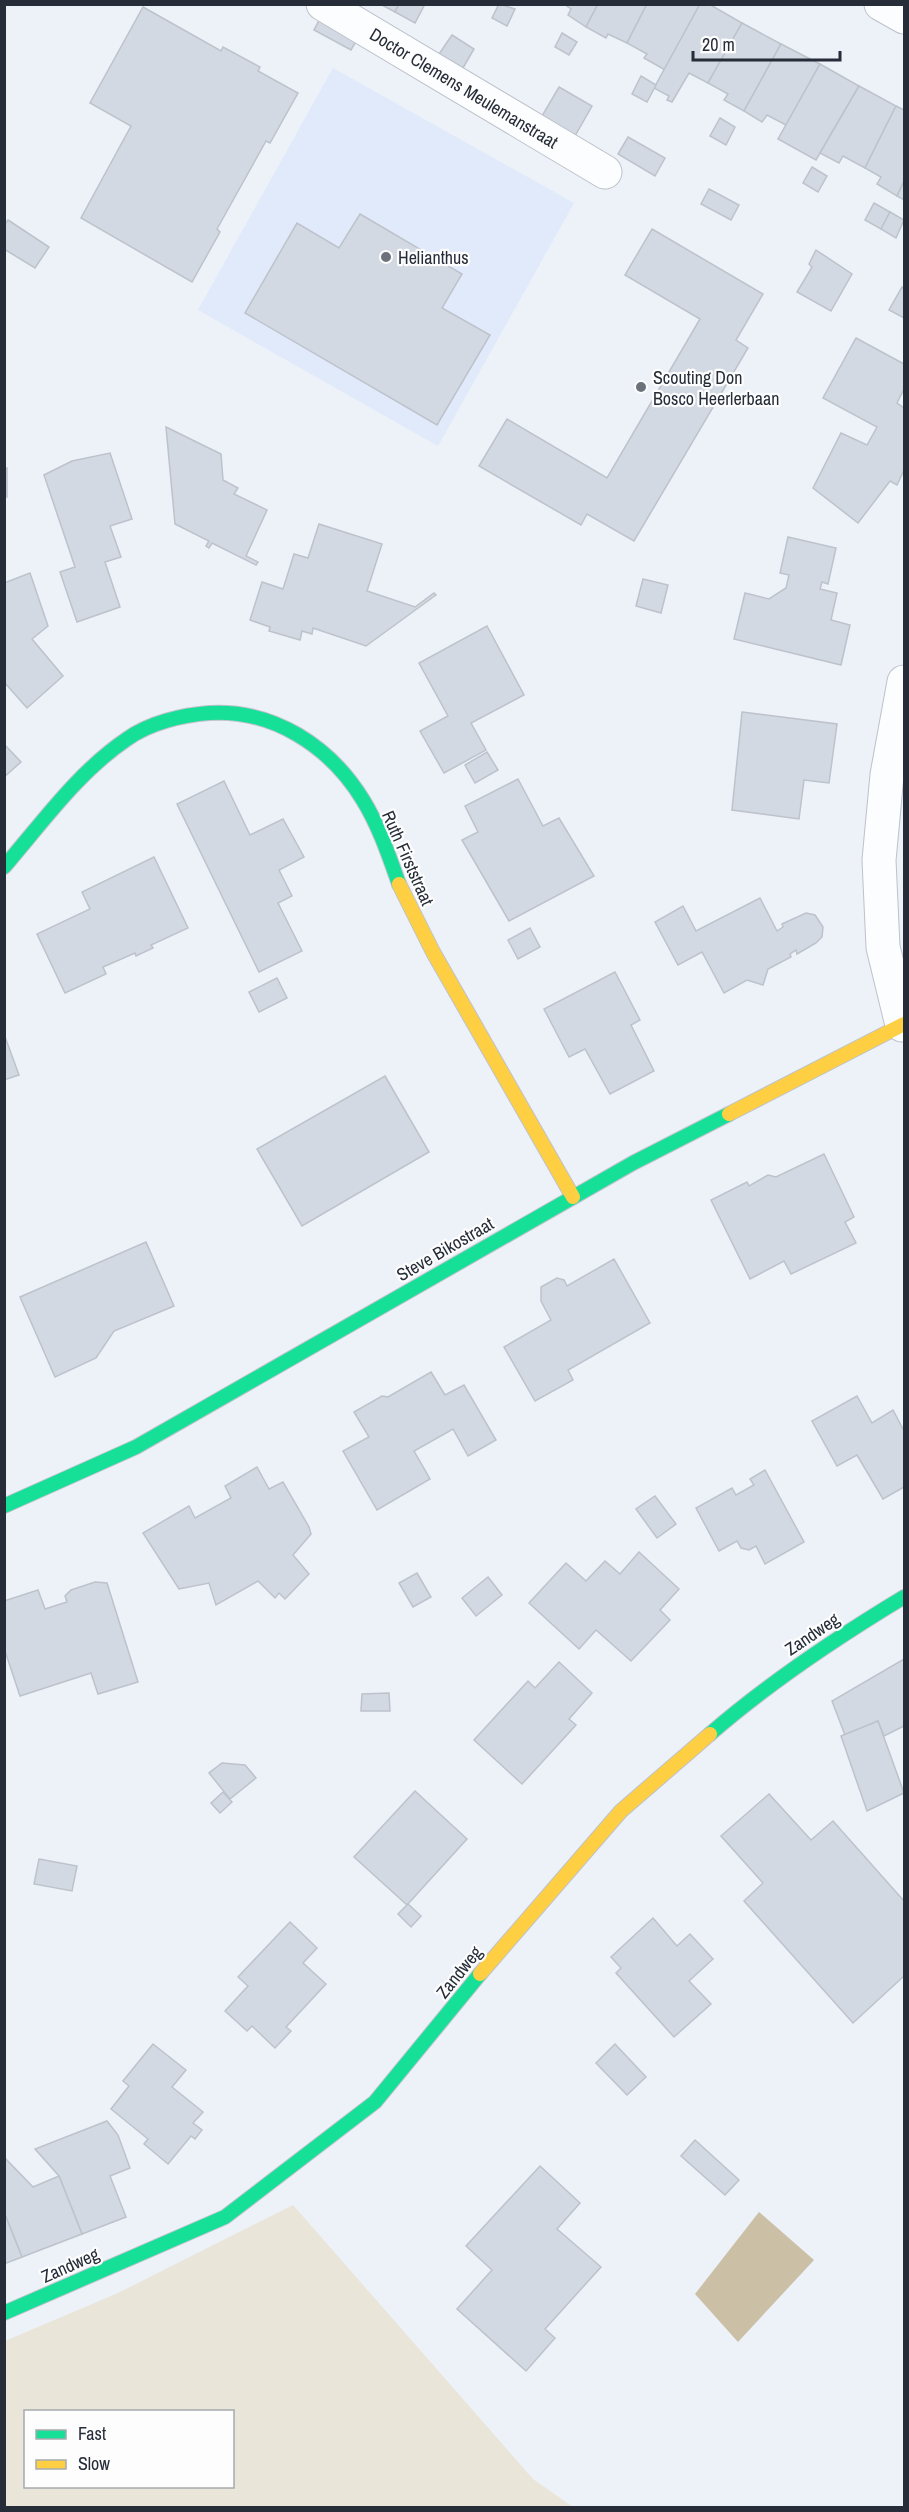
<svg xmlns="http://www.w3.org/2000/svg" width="909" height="2512" viewBox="0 0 909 2512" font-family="'Archivo Narrow',sans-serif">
  <rect width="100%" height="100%" fill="#edf1f8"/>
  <polygon fill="#e0eafa" points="333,68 574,203 438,446 198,310"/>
  <path fill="#eae5d9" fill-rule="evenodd" d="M293,2205L533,2479L573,2507H5V2341L118,2293ZM26,2412H232V2486H26Z"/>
  <polygon fill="#cbbfa5" points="759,2212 814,2260 738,2342 695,2294"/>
  <g fill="#d3d9e3" stroke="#bdc2cb" stroke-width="1.5">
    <polygon points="380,4 399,4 395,12"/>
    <polygon points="399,4 425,4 415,23 395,12"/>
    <polygon points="499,4 515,9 507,26 492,18"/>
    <polygon points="564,4 598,4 586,27 568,15 571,9"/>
    <polygon points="598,4 647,4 627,43 608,34 606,38 586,27"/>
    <polygon points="647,4 700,4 665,70 644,58 647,54 627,43"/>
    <polygon points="700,4 709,4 742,23 708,83 689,73 672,102 667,100 669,96 654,88"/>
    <polygon points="143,7 221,51 223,47 260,67 258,71 298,93 270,143 266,141 217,229 220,232 192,282 81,218 131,126 90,103"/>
    <polygon points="324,11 362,31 351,50 314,30"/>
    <polygon points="742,23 781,44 744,111 724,100 728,94 708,83"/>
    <polygon points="562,33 577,42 569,55 555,47"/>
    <polygon points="452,35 474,49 463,68 439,54"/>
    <polygon points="781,44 820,64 786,125 767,115 762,122 744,111"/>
    <polygon points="820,64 859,86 816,160 778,139"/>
    <polygon points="641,76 656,85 647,102 632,94"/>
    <polygon points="859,86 896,106 865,168 843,156 839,163 820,153"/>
    <polygon points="559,87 592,106 575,136 542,116"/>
    <polygon points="896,106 904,110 904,181 897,196 877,184 881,177 865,168"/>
    <polygon points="720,118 735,127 726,145 710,136"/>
    <polygon points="628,137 665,158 655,176 618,154"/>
    <polygon points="812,167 827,176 818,192 803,183"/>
    <polygon points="904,181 904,200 897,196"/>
    <polygon points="709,189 739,205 731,220 701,204"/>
    <polygon points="874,203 890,212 881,229 865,220"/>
    <polygon points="890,212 904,220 896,238 881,229"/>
    <polygon points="360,214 462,274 442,308 490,335 437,425 245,313 297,223 339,248"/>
    <polygon points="8,220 49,247 35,268 4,249 4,225"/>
    <polygon points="652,229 763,294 736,340 748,348 634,541 587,514 581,525 479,466 507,419 607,478 700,319 625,275"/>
    <polygon points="816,250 852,274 831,311 797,292 812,267 809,264"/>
    <polygon points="902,287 904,289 904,318 889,310"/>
    <polygon points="856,338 904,364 904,389 897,403 904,408 904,470 897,485 890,481 858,523 813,488 841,433 867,445 877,427 823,398"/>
    <polygon points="166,427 221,454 223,480 238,488 234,494 267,510 246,556 258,562 256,565 212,543 209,548 206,546 209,541 175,524"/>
    <polygon points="110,453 132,519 110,526 121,557 105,562 120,607 77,622 60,572 75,567 44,475 72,461"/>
    <rect x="4" y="468" width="3" height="29"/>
    <polygon points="319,524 382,544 367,591 415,607 434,593 436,595 366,646 313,628 312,634 302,631 300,640 269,631 270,627 250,620 262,582 283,589 294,554 308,558"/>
    <polygon points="788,537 836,548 828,584 822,582 820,589 837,593 831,620 850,625 841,665 734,639 745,593 769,599 786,588 789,575 780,573"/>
    <polygon points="30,573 48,626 32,639 63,676 27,708 4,682 4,583"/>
    <polygon points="643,579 668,585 661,613 636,606"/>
    <polygon points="487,626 524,695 471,723 486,750 444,773 420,731 448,716 419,663"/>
    <polygon points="742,712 837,724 829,783 804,780 799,819 732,810"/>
    <polygon points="4,744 21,762 4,777"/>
    <polygon points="487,752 498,770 475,783 465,765"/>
    <polygon points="518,779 543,826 559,818 594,876 509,921 462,840 478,832 465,806"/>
    <polygon points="224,781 250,835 283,819 304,857 279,870 292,896 278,903 302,951 259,972 177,804"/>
    <polygon points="154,857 188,928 151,945 153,948 136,956 135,953 103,967 106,974 65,993 37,934 90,909 82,892"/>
    <polygon points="760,898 777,931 783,927 782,924 806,913 815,915 823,927 822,937 816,943 797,954 796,950 790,954 791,957 768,969 763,985 747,980 724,993 702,952 678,965 655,922 683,906 696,931"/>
    <polygon points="530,928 540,947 518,959 508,940"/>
    <polygon points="615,972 640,1020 631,1025 654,1071 610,1094 585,1049 569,1057 544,1009"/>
    <polygon points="277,978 287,998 259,1012 249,992"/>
    <polygon points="4,1034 19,1075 4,1080"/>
    <polygon points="385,1076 429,1152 302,1226 257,1149"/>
    <polygon points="824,1154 854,1217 845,1222 856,1243 791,1274 784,1261 750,1279 711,1200 747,1182 749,1186 768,1175 776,1177"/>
    <polygon points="146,1242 174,1306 114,1331 96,1358 55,1377 20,1297"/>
    <polygon points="614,1259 650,1323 568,1370 573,1380 535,1401 504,1347 551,1320 541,1301 541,1287 557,1278 564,1280 567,1286"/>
    <polygon points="431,1372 445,1395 464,1385 496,1440 468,1456 453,1429 414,1451 430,1479 377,1510 343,1451 369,1437 354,1412 382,1396 388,1397"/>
    <polygon points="857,1396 872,1423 893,1410 904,1431 904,1487 883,1499 857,1455 837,1466 812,1421"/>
    <polygon points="257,1467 269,1489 283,1482 309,1527 311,1534 293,1555 309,1574 285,1599 279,1593 275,1598 258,1581 216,1605 209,1583 179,1589 143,1533 189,1506 195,1518 231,1498 225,1486"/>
    <polygon points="765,1470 804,1542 765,1564 756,1546 749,1550 741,1548 737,1541 719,1551 696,1508 732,1488 736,1495 754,1485 750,1479"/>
    <polygon points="655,1496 676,1524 657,1538 636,1509"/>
    <polygon points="639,1552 679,1589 660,1610 670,1620 631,1661 596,1630 579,1649 529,1603 566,1563 586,1581 605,1561 620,1574"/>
    <polygon points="417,1573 431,1597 413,1607 399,1583"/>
    <polygon points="488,1577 502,1595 476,1616 462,1598"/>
    <polygon points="95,1582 107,1583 138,1682 98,1694 91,1673 20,1696 4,1648 4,1601 38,1590 45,1609 67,1602 65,1596 71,1590"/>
    <polygon points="904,1659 904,1726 884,1736 878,1721 845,1735 832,1701"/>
    <polygon points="559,1662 592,1693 569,1719 576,1725 522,1784 474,1740 528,1681 535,1688"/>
    <polygon points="389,1693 390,1711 361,1711 362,1694"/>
    <polygon points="878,1721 904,1793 867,1811 841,1736"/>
    <polygon points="222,1763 245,1765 256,1778 230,1799 209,1773"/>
    <polygon points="415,1791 467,1839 407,1905 354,1857"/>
    <polygon points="223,1792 232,1802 220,1813 211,1803"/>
    <polygon points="769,1794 811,1840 833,1821 904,1901 904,1976 853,2023 744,1901 763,1883 721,1836"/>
    <polygon points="39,1859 77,1866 72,1891 34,1884"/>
    <polygon points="408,1904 421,1916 411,1927 398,1914"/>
    <polygon points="653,1918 677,1946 690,1934 713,1959 689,1981 711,2004 674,2037 616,1973 621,1968 611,1957"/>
    <polygon points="290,1922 317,1948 303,1963 326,1984 286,2027 291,2031 275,2048 252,2026 247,2031 225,2011 248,1986 238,1977"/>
    <polygon points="153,2044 186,2070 172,2087 203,2112 193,2123 202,2130 195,2139 191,2136 168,2164 144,2144 148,2139 111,2109 129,2086 123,2081"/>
    <polygon points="615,2044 646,2077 627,2095 596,2063"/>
    <polygon points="107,2121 118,2135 130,2168 110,2176 126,2217 82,2234 59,2176 35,2149"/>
    <polygon points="695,2140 739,2180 725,2195 681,2156"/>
    <polygon points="4,2157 33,2187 59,2176 82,2234 22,2257 4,2212"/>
    <polygon points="540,2166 580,2203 557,2229 601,2267 545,2329 555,2338 526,2371 457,2309 492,2270 466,2246"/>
    <polygon points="4,2212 22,2257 4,2264"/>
  </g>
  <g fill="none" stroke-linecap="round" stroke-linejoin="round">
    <g stroke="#bdc2cb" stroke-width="35">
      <g id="street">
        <polyline points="323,4 605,172"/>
        <polyline points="881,4 904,17"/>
        <polyline points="902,1025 883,947 879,860 887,775 904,682"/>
      </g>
    </g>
    <g stroke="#bdc2cb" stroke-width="16">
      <g id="fast">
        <path d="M4,867C42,823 78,772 127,739C149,723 182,715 209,713C273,709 330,746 363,800C379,826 389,856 399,884"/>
        <polyline points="4,1506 136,1447 633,1163 729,1114"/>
        <path d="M710,1734C771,1681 836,1638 904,1597"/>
        <polyline points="4,2313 225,2217 375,2102 480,1974"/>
      </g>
    </g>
    <g stroke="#bdc2cb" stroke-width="16">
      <g id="slow">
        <polyline points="399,884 433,952 573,1197"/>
        <polyline points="729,1114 904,1024"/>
        <polyline points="480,1974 621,1811 710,1734"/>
      </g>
    </g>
    <use href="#street" stroke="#fcfdfe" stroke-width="33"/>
    <use href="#fast" stroke="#16e098" stroke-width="14"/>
    <use href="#slow" stroke="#ffcf43" stroke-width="14"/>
  </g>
  <g fill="#6c727c" stroke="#fdfdfd" stroke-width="2">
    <circle cx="386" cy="257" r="6"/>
    <circle cx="641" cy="387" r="6"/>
  </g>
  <g text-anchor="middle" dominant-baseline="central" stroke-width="4.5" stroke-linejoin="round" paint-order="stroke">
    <g font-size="18" fill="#262d39" stroke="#fdfdfd">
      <text transform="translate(464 88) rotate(31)">Doctor Clemens Meulemanstraat</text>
      <text transform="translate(408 858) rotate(66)">Ruth Firststraat</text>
      <text transform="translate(445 1249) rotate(-30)">Steve Bikostraat</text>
      <text transform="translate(812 1634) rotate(-34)">Zandweg</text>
      <text transform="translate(459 1972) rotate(-51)">Zandweg</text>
      <text transform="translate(70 2265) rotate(-24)">Zandweg</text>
    </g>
    <g font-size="18" fill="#262d39" stroke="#fdfdfd" text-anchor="start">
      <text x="398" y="257">Helianthus</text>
      <text x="653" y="377">Scouting Don<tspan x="653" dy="21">Bosco Heerlerbaan</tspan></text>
    </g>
  </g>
  <rect width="909" height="2512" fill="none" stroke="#262d39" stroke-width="12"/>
  <rect x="24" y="2410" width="210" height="78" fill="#fdfdfd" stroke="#a7aaaf" stroke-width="1.5"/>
  <rect x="36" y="2430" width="30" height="9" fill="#16e098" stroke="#a7aaaf" stroke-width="1.5"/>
  <text x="78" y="2440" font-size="18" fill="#262d39">Fast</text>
  <rect x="36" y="2460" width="30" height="9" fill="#ffcf43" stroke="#a7aaaf" stroke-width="1.5"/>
  <text x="78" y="2470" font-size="18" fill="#262d39">Slow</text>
  <path d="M693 51v9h147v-9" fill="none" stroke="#262d39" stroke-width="3"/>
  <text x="702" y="51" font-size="18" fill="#262d39" stroke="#fdfdfd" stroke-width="4.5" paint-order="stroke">20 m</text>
</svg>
